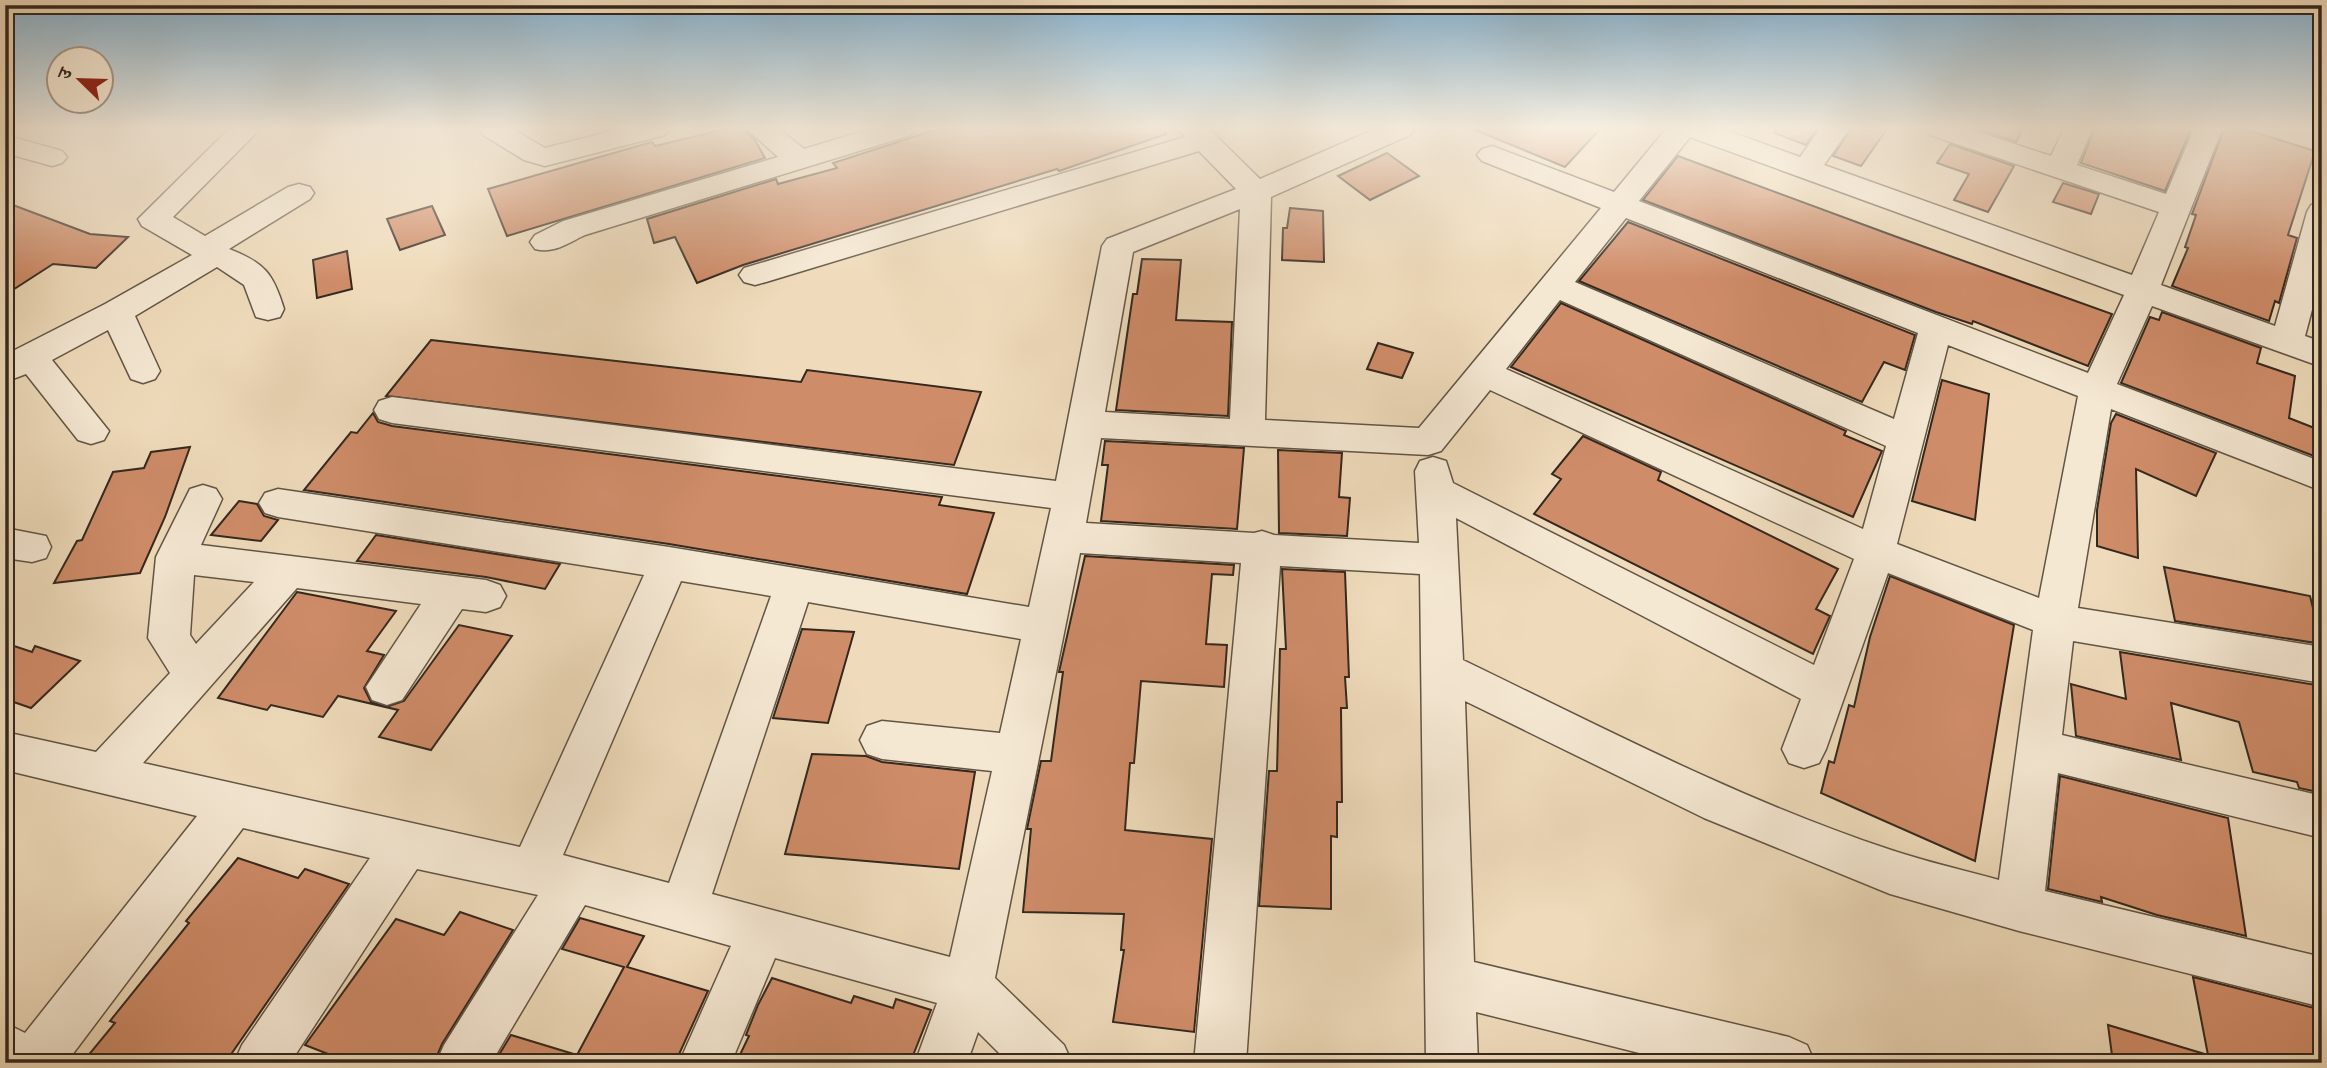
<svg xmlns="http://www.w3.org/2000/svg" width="2327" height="1068" viewBox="0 0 2327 1068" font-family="'Gentium Book Plus','Noto Serif Devanagari',serif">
  <rect width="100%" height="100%" fill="#efdbbb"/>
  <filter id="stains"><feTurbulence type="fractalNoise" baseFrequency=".00286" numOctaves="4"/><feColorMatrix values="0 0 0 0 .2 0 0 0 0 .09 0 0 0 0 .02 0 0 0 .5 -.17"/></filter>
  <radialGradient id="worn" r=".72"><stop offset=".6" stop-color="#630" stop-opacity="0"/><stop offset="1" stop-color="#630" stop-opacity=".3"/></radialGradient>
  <g fill="#cf8c69" stroke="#33281e" stroke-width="2">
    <polygon points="725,129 744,129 755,140 765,158 507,236 488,189 652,142 655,146"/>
    <polygon points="938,129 1165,129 1166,134 1059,171 1057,169 743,265 697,283 675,237 654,243 647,219 776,179 778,184 837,168 833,163"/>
    <polygon points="1473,129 1600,129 1565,167"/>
    <polygon points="1775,129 1817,129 1806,145 1774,133"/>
    <polygon points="1851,129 1887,129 1861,166 1833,156"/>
    <polygon points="1978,129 2023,129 2016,142"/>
    <polygon points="2094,129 2191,129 2165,191 2081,163"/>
    <polygon points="2224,129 2244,129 2315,151 2288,235 2297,238 2279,303 2275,301 2269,321 2172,286 2188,248 2185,247 2196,215 2192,214"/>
    <polygon points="1950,144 2014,166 1988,212 1954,200 1969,174 1937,163"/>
    <polygon points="1387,153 1419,176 1370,200 1338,176"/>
    <polygon points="1678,156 1897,237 2112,314 2088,366 1973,321 1972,324 1936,312 1643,200"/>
    <polygon points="2063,183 2099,194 2091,214 2053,202"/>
    <polygon points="5,202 90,234 128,237 96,268 53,264 5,295"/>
    <polygon points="432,206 445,235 400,250 387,219"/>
    <polygon points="1290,208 1323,211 1324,262 1282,260 1283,228 1287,228"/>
    <polygon points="1628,222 1915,335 1905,370 1884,362 1862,402 1579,281"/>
    <polygon points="347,251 352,289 317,298 313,260"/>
    <polygon points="1142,259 1181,260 1176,320 1232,322 1228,416 1116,410 1133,294 1137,294"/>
    <polygon points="1561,303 1846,431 1844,435 1882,451 1853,517 1511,367"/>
    <polygon points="2162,312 2261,348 2257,363 2295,376 2289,418 2322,431 2322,459 2121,383 2150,317 2159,320"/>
    <polygon points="431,340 801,382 807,370 981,392 954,465 386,396"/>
    <polygon points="1378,343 1413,353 1402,378 1367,369"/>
    <polygon points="1942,380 1989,394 1975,520 1912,501"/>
    <polygon points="373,413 378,422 392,426 942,497 939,505 994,513 967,594 669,544 304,490 351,432 357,433"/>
    <polygon points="2116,414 2216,453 2196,496 2136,469 2138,558 2097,546 2097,510 2111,423"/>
    <polygon points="1583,436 1661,472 1658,480 1838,569 1816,609 1830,616 1813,654 1534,514 1561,479 1552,474"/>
    <polygon points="1105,441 1244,448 1237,529 1101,521 1108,465 1102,465"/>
    <polygon points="190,447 165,517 140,573 54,583 77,541 82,540 113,472 144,468 151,452"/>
    <polygon points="1278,450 1342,453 1339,497 1350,498 1347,536 1279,533"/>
    <polygon points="239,501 257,504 264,516 278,520 261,541 211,535"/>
    <polygon points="376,535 560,564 545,589 486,577 357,561"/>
    <polygon points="1085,556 1234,565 1233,575 1212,574 1206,644 1227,645 1224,687 1141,681 1134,763 1130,763 1125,830 1212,839 1194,1032 1113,1022 1124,950 1121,950 1124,914 1023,912 1031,829 1027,829 1041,761 1051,761 1063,672 1059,672"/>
    <polygon points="2164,567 2310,596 2322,644 2175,621"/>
    <polygon points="1282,569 1345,572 1349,677 1345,677 1347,708 1341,708 1342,802 1337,802 1337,837 1331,836 1331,909 1259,906 1269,771 1277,771 1280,649 1286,649"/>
    <polygon points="1890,576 2014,625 1975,861 1821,793 1829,761 1834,763 1849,705 1854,707 1870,637"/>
    <polygon points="297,592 396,611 367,651 384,655 364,688 371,702 386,707 404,701 459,625 512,636 431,750 379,737 398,710 338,696 323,717 271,705 267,710 218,698"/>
    <polygon points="802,629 854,632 828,723 773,718"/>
    <polygon points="5,643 32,652 35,646 80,661 31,708 5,699"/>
    <polygon points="2120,652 2322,686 2322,793 2299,788 2297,782 2253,772 2239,722 2171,703 2181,760 2076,736 2071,684 2126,699"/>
    <polygon points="812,754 866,756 882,762 975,772 959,869 785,854"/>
    <polygon points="2060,776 2228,818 2246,936 2157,915 2101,897 2102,902 2048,889"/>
    <polygon points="238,858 298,878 305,869 349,884 225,1063 82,1063 115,1023 110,1021 189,923 186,921"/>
    <polygon points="460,912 513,930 442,1044 434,1063 351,1063 305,1045 396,919 444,935"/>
    <polygon points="580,918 644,936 627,967 708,991 675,1063 494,1063 511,1035 577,1055 624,967 562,949"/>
    <polygon points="2193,977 2322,1010 2322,1063 2210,1063 2209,1057 2208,1063 2113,1063 2108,1025 2208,1055"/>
    <polygon points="772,978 851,1003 854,996 893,1008 896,999 931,1010 910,1063 736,1063 749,1036 746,1035 758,1005"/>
  </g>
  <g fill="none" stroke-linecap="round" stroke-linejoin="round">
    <g stroke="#625545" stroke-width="3">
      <g id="minor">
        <path d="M229,129H260L173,217L205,236L288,187L299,184L310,187L314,193L310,199L229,249C265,263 273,273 284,309L280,317L268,320L256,317L244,285L217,267L135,316L160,371L155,379L143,383L131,379L108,330L52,360L109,431L104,440L91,444L78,440L26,374L5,382V355L105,304L192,255L142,226L138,219Z"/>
        <polygon points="479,129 513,129 545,148 620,129 669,129 665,135 545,166 524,160 483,135"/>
        <path d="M747,129H779L804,149L870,129H915L911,135L585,235C568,243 554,254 535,249L530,242L535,235L563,221L778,157Z"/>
        <path d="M1179,129H1209L1260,179L1375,129H1414L1410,135L1271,197L1265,420L1419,428L1601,208L1482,161L1477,155L1482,149L1492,146L1614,192L1666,129H1723L1800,157L1820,129H1849L1824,165L2132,275L2159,212L1930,135L1926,129H1969L2051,156L2064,129H2092L2077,165L2166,194L2194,129H2222L2161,285L2275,326L2307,212L2311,205L2322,203V272L2305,336L2322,342V367L2152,306L2117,384L2322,462V491L2111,409L2078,608L2322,647V683L2073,641L2062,735L2322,796V838L2058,773L2045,891L2322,957V1007L2019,931L1890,894L1704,818L1465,701L1474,962L1789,1037L1807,1045L1815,1063H1679L1476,1012L1478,1063H1426L1420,574L1280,566L1246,1063H1194L1241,563L1080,553L995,978L1064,1045L1072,1063H1009L978,1032L967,1063H915L937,1003L775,958L731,1063H679L731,946L585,905L491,1063H436L444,1045L538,895L417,869L290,1063H234L242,1045L370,858L243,828L66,1063H5V1023L25,1033L197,816L5,770V732L96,752L170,673L148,638L156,557L190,489L203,485L216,489L222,499L201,545L486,580L500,585L506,596L500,607L486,612L462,609L402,700L387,705L372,700L366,687L421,604L297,588L143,763L520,847L644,575L278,517L265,513L259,503L265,493L278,489L669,547L1029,607L1051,508L392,423L379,419L374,410L379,401L392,397L1056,481L1102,246L1107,239L1236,189L1199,151L766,282L755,285L744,282L739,275L744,268L1185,137ZM1690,137L2124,295L2088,373L1639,201ZM1240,209L1230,419L1105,412L1133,252ZM1626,218L1918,333L1894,419L1575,282ZM1560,300L1886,446L1863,529L1506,369ZM1948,345L2078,396L2039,598L1897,544ZM1490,390L1854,559L1814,665L1453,483L1446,461L1433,457L1420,461L1415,471L1419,543L1274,535L1262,531L1254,533L1086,523L1101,438L1428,455L1441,451ZM1456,518L1801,699L1782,749L1789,763L1804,768L1819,763L1826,749L1888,573L2033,630L1999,880C1963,870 1927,862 1891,850C1743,801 1603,728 1463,660ZM194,575L254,582L196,644L190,635ZM681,581L771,596L669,883L563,855ZM808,602L1021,639L1000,733L882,721L867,726L860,740L867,754L882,759L992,771L950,957L712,894Z"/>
        <polygon points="5,135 62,151 67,157 62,163 52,166 5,153"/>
        <polygon points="5,528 46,536 51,547 46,558 32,562 5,558"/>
      </g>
    </g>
    <use href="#minor" fill="#f5e8d3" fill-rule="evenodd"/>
  </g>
  <linearGradient id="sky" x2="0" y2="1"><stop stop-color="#89b6d4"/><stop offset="0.46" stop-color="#f8efe0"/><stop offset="1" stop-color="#f8efe0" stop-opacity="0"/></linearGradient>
  <rect width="2327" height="279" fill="url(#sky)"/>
  <rect width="2327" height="1068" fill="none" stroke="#efdbbb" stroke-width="28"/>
  <rect x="7" y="7" width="2313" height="1054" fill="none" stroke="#33281e" stroke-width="3.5"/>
  <rect x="14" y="14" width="2299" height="1040" fill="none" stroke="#33281e" stroke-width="2"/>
  <g transform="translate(80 80) rotate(293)"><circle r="33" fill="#f5e8d3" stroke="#a79b8b" stroke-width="2"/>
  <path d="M0-5L12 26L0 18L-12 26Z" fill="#8f2418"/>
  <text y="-10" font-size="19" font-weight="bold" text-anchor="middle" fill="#33281e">उ</text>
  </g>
  <rect width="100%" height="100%" filter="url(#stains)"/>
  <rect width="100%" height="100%" fill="url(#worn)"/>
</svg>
